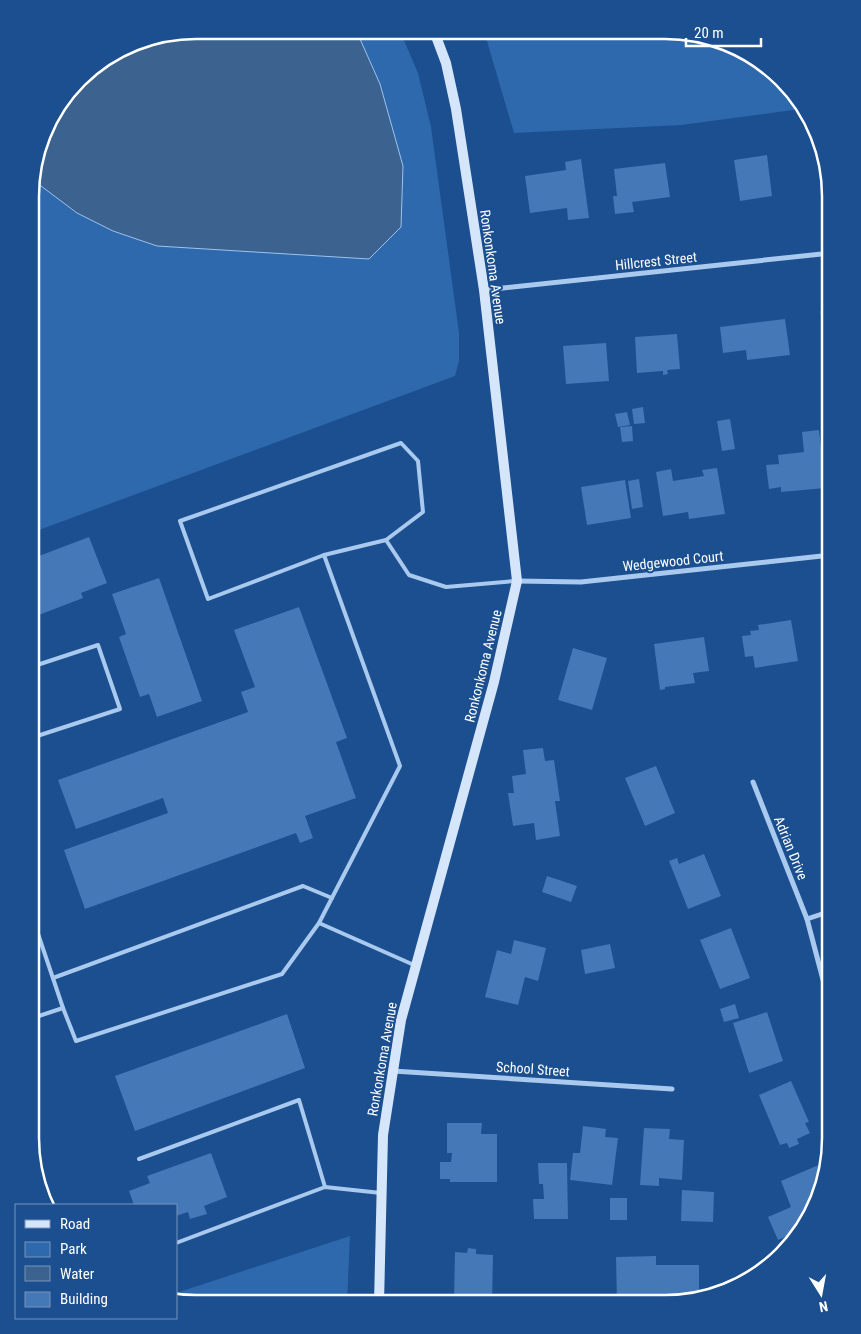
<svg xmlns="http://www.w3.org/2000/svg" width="861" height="1334" viewBox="0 0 861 1334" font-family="'Roboto Condensed',sans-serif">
  <rect width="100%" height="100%" fill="#1b4f8f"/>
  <g fill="#2e69ad">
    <polygon points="356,30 400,31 418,73 431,127 459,333 459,361 455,376 31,533 31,181 37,183 77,213 113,231 157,246 401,227 403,166 380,84"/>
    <polygon points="484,31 687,31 766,64 801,109 681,125 514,133"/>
    <polygon points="350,1236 347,1303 176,1303 176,1293"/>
  </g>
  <polygon fill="#3c6290" stroke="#9cc4f0" points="195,30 356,30 380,84 403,166 401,227 369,259 157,246 113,231 77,213 37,183 31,181 47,122 86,71 132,42"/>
  <g fill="#4478b7">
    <polygon points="819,154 823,154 830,192 825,193"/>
    <polygon points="767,155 772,196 740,201 734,160"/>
    <polygon points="581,159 589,218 568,220 567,208 530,213 525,176 566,170 565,162"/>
    <polygon points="665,163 670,197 632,202 634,212 615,214 613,196 617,196 614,169"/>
    <polygon points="831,309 831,319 822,320 820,311"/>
    <polygon points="785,319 790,355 747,360 746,350 723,353 720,327"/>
    <polygon points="677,334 680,369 667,370 668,374 663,375 663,371 637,373 635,337"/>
    <polygon points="831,335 831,358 825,358 822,337"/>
    <polygon points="606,343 609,381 566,384 563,346"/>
    <polygon points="643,407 645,423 634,424 632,409"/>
    <polygon points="627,412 630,425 618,427 615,414"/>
    <polygon points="730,419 735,449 722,451 717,421"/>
    <polygon points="632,426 633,441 622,442 620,427"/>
    <polygon points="819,430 825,488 781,492 781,487 769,489 766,465 779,464 778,455 804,452 802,432"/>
    <polygon points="717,468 725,514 689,519 688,512 663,516 656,472 671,469 673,481 704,476 702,470"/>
    <polygon points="639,479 643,507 632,509 628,481"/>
    <polygon points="625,480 631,518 587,525 581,487"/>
    <polygon points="89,537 107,583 81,593 83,598 31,618 31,559"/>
    <polygon points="159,578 202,701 157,717 149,694 140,697 119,637 126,634 112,594"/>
    <polygon points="299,607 347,738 336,742 356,798 305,816 313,838 300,843 296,833 85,909 64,850 168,813 163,798 76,829 58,780 248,712 241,692 255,687 234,630"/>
    <polygon points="791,620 798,661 755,668 753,656 745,657 742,636 751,635 750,631 759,630 758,625"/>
    <polygon points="831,621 831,658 826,658 822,622"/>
    <polygon points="704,637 709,671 693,673 695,683 665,687 665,689 660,690 654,644"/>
    <polygon points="573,648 607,658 592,710 558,700"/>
    <polygon points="543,748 545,761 554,760 560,801 555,801 560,836 536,840 534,823 513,826 508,793 514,793 512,776 526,774 523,750"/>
    <polygon points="656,766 675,813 645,826 625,778"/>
    <polygon points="704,854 721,896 688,909 669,861 677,858 679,864"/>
    <polygon points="547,876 577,886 571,902 542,892"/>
    <polygon points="731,928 750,978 720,989 700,940"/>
    <polygon points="514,940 546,948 538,981 525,977 518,1005 485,997 497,950 511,954"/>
    <polygon points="610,944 615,968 585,974 581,950"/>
    <polygon points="735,1004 739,1018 724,1022 720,1009"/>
    <polygon points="767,1012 783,1061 749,1073 733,1023"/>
    <polygon points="287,1014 305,1068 135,1131 115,1076"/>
    <polygon points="791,1081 809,1122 805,1123 810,1133 797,1139 799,1144 789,1148 787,1143 780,1145 759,1095"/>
    <polygon points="447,1123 482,1123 481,1134 497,1134 497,1182 450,1182 450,1179 440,1179 440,1162 451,1162 452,1153 447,1153"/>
    <polygon points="583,1126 606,1129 605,1137 618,1138 612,1185 570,1180 573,1153 580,1153"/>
    <polygon points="644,1128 670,1129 669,1139 684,1140 682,1180 659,1178 659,1186 640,1185"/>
    <polygon points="211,1153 227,1197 204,1206 207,1214 190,1219 188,1212 176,1216 176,1205 134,1205 129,1191 150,1183 147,1176"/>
    <polygon points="538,1163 567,1163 568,1219 534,1219 533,1199 544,1199 543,1184 539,1184"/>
    <polygon points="821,1164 825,1173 819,1202 802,1230 778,1240 768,1217 791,1207 781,1181"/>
    <polygon points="682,1190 714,1192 713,1222 681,1221"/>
    <rect x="610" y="1198" width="17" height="22"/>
    <polygon points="468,1248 476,1249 476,1254 493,1255 492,1303 454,1302 455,1252 467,1253"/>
    <polygon points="656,1256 656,1265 699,1265 699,1297 666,1304 617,1304 616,1257"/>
  </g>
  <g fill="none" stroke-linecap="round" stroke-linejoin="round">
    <g stroke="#a9c9ee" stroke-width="4">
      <polyline points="324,555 208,599 180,521 401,443 418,461 423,512 386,540"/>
      <polyline points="31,738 120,709 98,645 31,667"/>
      <polyline points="319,923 414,965"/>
      <polyline points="53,978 303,886 332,898"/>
      <polyline points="63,1008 76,1041 282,974 319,923 400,766 324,555 386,540 409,575 446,587 515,581"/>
      <polyline points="30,1019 63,1008 30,910"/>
      <polyline points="139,1159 299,1100 325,1187"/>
      <polyline points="176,1243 325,1187 381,1193"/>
    </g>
    <g stroke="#a9c9ee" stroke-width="5">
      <polyline points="484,290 831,253"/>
      <polyline points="517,581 581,582 831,555"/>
      <polyline points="753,782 807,919 831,1010"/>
      <polyline points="807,919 831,911"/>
      <polyline points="393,1071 672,1089"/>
    </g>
    <polyline stroke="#d6e6fa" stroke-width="10" points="379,1303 383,1135 401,1020 494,682 517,581 484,290 456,109 446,63 434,31"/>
  </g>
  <g text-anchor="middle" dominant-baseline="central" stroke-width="4" stroke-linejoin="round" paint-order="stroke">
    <g font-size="14" fill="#fff" stroke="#1b4f8f">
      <text transform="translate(656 261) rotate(-6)">Hillcrest Street</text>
      <text transform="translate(493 267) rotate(82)">Ronkonkoma Avenue</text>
      <text transform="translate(673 561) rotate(-6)">Wedgewood Court</text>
      <text transform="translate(483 666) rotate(-76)">Ronkonkoma Avenue</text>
      <text transform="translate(791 848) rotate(68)">Adrian Drive</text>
      <text transform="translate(382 1059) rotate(-80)">Ronkonkoma Avenue</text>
      <text transform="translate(533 1069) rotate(4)">School Street</text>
    </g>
  </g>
  <path d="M0 0H861V1334H0ZM196 39H665A157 157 0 0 1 822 196V1138A157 157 0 0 1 665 1295H196A157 157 0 0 1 39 1138V196A157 157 0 0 1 196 39Z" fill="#1b4f8f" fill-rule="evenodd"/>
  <path fill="none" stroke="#fff" stroke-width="2.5" d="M196 39H665A157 157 0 0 1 822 196V1138A157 157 0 0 1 665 1295H196A157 157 0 0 1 39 1138V196A157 157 0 0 1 196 39Z"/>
  <rect x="15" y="1204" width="162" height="115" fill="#1b4f8f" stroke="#7695bc"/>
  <rect x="25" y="1220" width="25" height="8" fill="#d6e6fa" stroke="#7695bc"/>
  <text x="60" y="1229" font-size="15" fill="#ffffff">Road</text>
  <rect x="25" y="1242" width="25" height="15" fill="#2e69ad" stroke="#7695bc"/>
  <text x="60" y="1254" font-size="15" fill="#ffffff">Park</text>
  <rect x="25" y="1266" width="25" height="15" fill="#3c6290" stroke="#7695bc"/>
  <text x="60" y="1279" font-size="15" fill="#ffffff">Water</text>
  <rect x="25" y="1292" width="25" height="15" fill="#4478b7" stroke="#7695bc"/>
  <text x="60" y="1304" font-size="15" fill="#ffffff">Building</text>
  <g transform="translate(821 1294) rotate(169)" stroke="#1b4f8f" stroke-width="4" paint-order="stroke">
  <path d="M0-4L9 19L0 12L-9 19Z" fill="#ffffff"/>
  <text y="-8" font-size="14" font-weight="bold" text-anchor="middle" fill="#ffffff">N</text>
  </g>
  <path d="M686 38v8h75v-8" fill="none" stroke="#ffffff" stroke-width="2.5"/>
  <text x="694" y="38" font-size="15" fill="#ffffff" stroke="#1b4f8f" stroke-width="4" paint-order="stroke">20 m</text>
</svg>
